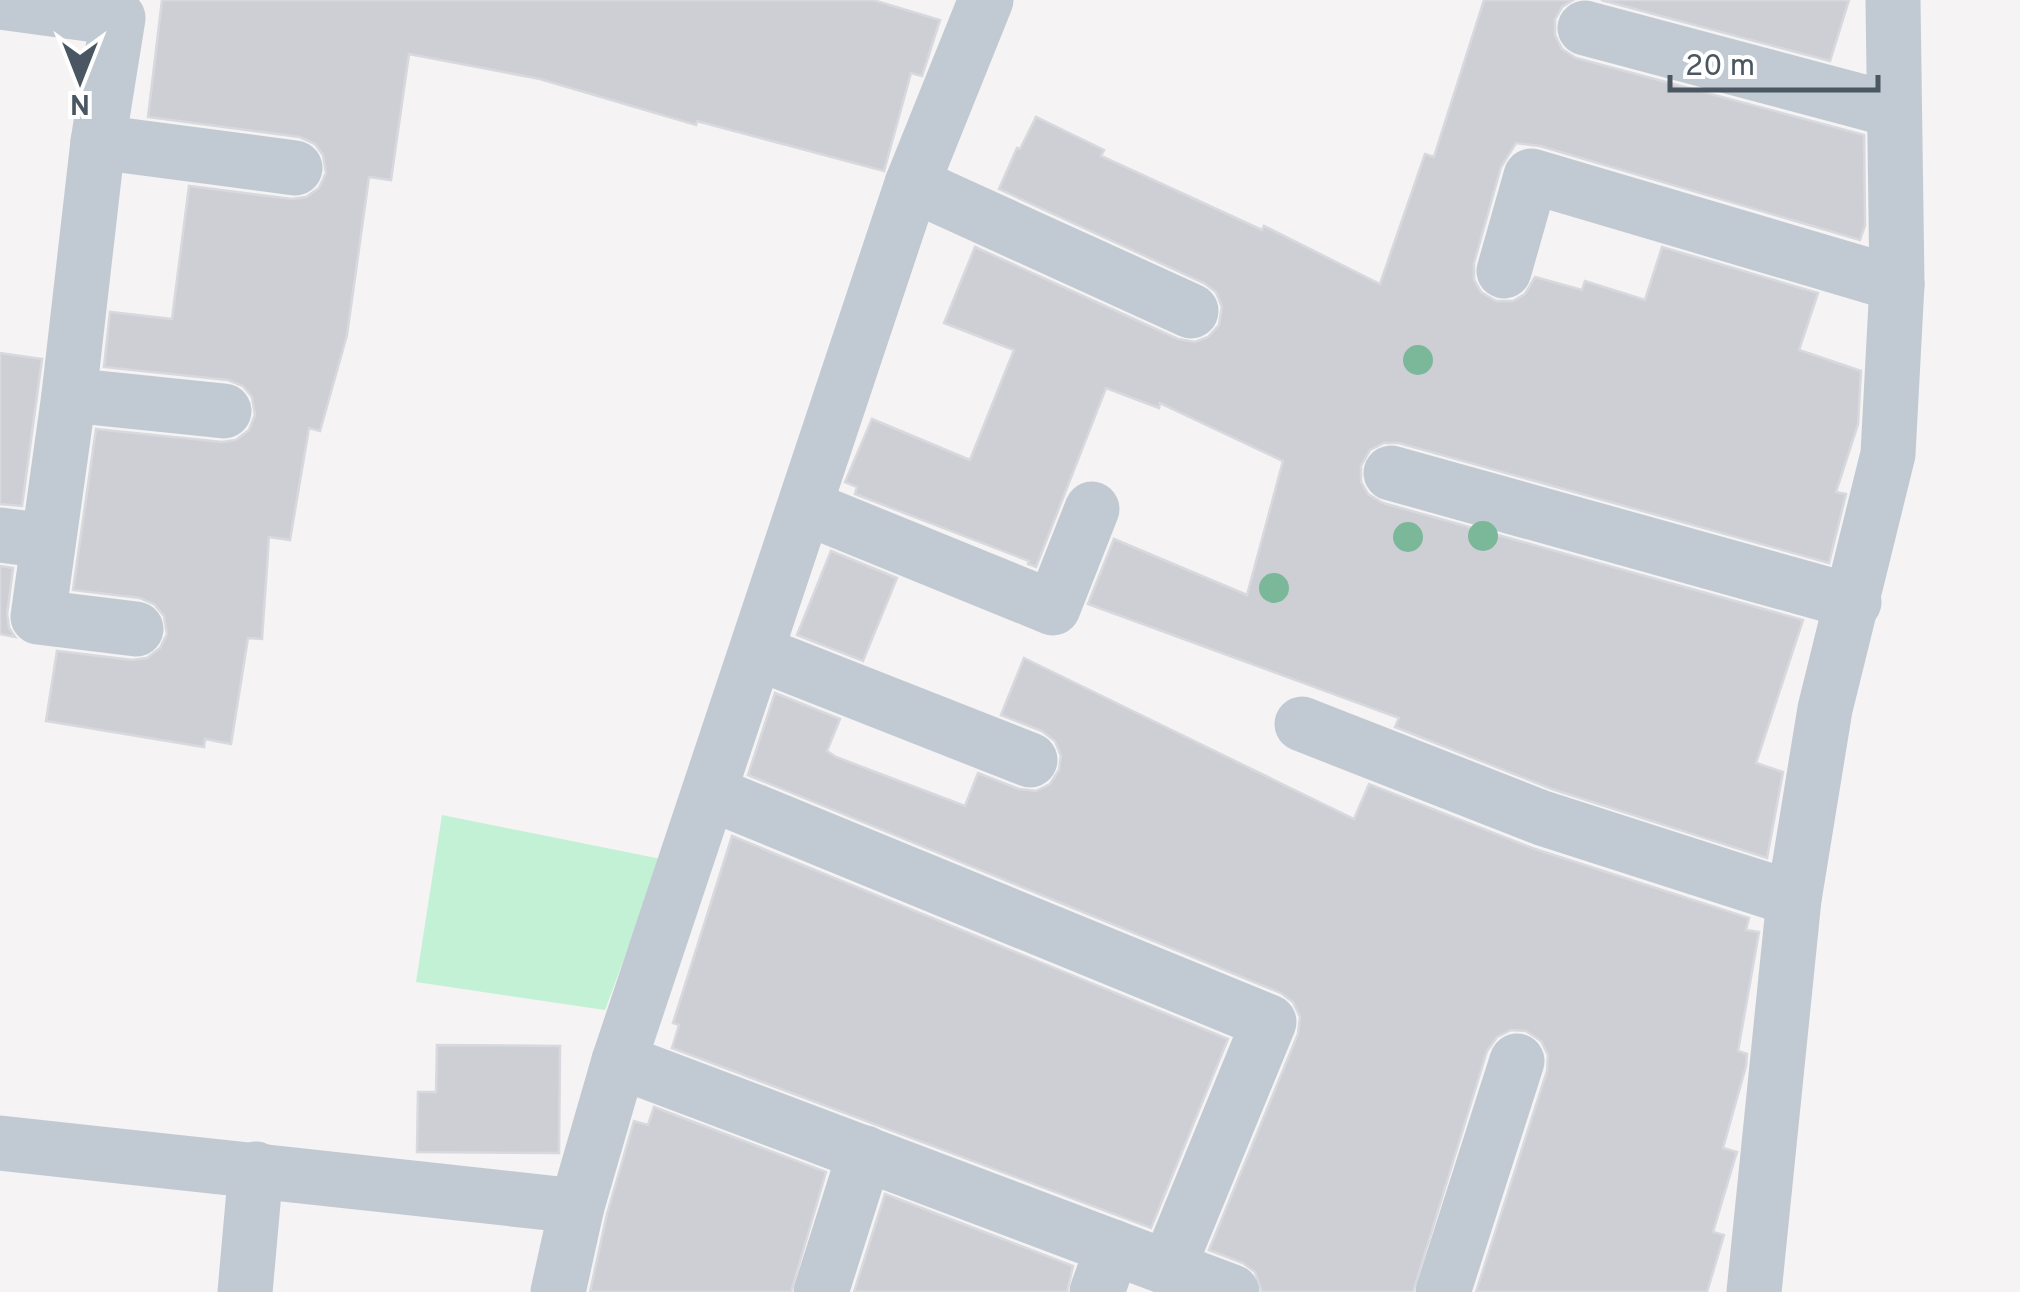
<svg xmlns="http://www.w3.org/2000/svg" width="2020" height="1292" viewBox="0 0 2020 1292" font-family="Overpass,sans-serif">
  <rect width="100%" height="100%" fill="#f5f3f3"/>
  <polygon fill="#c3f1d5" points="442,815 661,859 605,1010 416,982"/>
  <g fill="#cdcfd5" stroke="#d7d9de" stroke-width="2.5">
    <polygon points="162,0 873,0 940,20 922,76 911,73 884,171 697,121 696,125 540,79 409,54 391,180 369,177 347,335 320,431 309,428 290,540 269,537 262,639 248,638 231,744 205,739 204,747 46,721 57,651 132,660 147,658 160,648 167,634 164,616 154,604 140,598 73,590 96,429 222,442 236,440 249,430 255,415 252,397 243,386 228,380 104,367 110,312 172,319 189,186 292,199 306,197 319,188 326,173 323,155 315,144 300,137 148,117"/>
    <polygon points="1484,0 1573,0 1562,7 1555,19 1555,35 1562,49 1576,58 1864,135 1865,225 1860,240 1540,146 1516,143 1501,167 1474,263 1474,280 1481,292 1496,301 1513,301 1525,294 1535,277 1582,290 1585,281 1645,300 1662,247 1818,293 1799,350 1861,371 1858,424 1836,492 1846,494 1829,563 1399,443 1384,443 1370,450 1361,466 1361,482 1368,494 1383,503 1803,620 1756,763 1783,772 1767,858 1552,789 1395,727 1399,718 1088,604 1114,539 1247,595 1283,461 1160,403 1159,408 1106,388 1036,567 1028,564 1029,561 855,494 857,487 845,482 872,419 970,460 1014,350 944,323 975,247 1178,339 1195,342 1208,337 1219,325 1222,307 1216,292 1204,283 999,189 1017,148 1020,149 1036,117 1104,150 1101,156 1262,230 1264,226 1380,284 1425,154 1434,157"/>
    <polygon points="1601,0 1849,0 1830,61"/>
    <polygon points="0,353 42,359 22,506 0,504"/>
    <polygon points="831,551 897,578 863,661 797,635"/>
    <polygon points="0,566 13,568 7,614 9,628 15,637 0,634"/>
    <polygon points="1024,658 1354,819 1369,784 1532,848 1749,918 1746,930 1759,932 1738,1051 1747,1054 1746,1066 1723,1148 1737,1152 1736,1155 1713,1232 1724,1235 1707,1292 1476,1292 1547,1071 1548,1055 1541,1041 1526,1031 1511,1030 1497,1037 1487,1051 1413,1292 1262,1292 1255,1272 1243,1263 1209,1250 1298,1034 1300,1017 1293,1002 1281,993 748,775 775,693 840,719 827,751 836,757 965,806 978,773 1019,789 1036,791 1050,784 1059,770 1061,756 1055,741 1042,731 1001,715"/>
    <polygon points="732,836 1228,1039 1151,1228 672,1048 679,1025 673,1023"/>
    <polygon points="437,1045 560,1046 559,1153 417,1152 418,1092 436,1092"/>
    <polygon points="654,1107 826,1172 791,1292 590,1292 607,1214 634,1121 648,1125"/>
    <polygon points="885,1194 1073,1266 1067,1292 854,1292"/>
  </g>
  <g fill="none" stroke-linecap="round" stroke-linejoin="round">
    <g stroke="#c1cad2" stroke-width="55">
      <polyline points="0,2 118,18 98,142 69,395 38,617 136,629"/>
      <polyline points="1585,28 1893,110"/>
      <polyline points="98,142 295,168"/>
      <polyline points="912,184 1191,311"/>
      <polyline points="1504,271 1531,176 1897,284"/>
      <polyline points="69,395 224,411"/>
      <polyline points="1391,473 1854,602"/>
      <polyline points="805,507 1053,608 1092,509"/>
      <polyline points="0,535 47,541"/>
      <polyline points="758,653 1030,760"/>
      <polyline points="1302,724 1542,818 1794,899"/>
      <polyline points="710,793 1269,1022 1168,1268"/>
      <polyline points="619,1061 1232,1292"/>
      <polyline points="0,1143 577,1206"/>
      <polyline points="245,1292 256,1169"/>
      <polyline points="558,1292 577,1206 619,1061 912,184 986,0"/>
      <polyline points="821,1292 865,1153"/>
      <polyline points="1097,1292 1113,1247"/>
      <polyline points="1443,1292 1517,1061"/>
      <polyline points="1754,1292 1794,899 1825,709 1888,454 1897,284 1893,0"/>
    </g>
  </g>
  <g fill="#7bb799">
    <circle cx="1418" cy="360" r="15"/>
    <circle cx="1483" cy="536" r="15"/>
    <circle cx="1408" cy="537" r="15"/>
    <circle cx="1274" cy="588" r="15"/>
  </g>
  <g transform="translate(80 80) rotate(180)" stroke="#ffffff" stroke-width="8" paint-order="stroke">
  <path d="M0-8L18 38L0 25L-18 38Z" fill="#4a5661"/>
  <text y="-15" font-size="28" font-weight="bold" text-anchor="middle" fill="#4a5661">N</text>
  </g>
  <path d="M1670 75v15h208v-15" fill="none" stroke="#4a5661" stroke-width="5"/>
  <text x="1685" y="75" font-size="30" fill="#4a5661" stroke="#ffffff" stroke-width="8" paint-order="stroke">20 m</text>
</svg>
